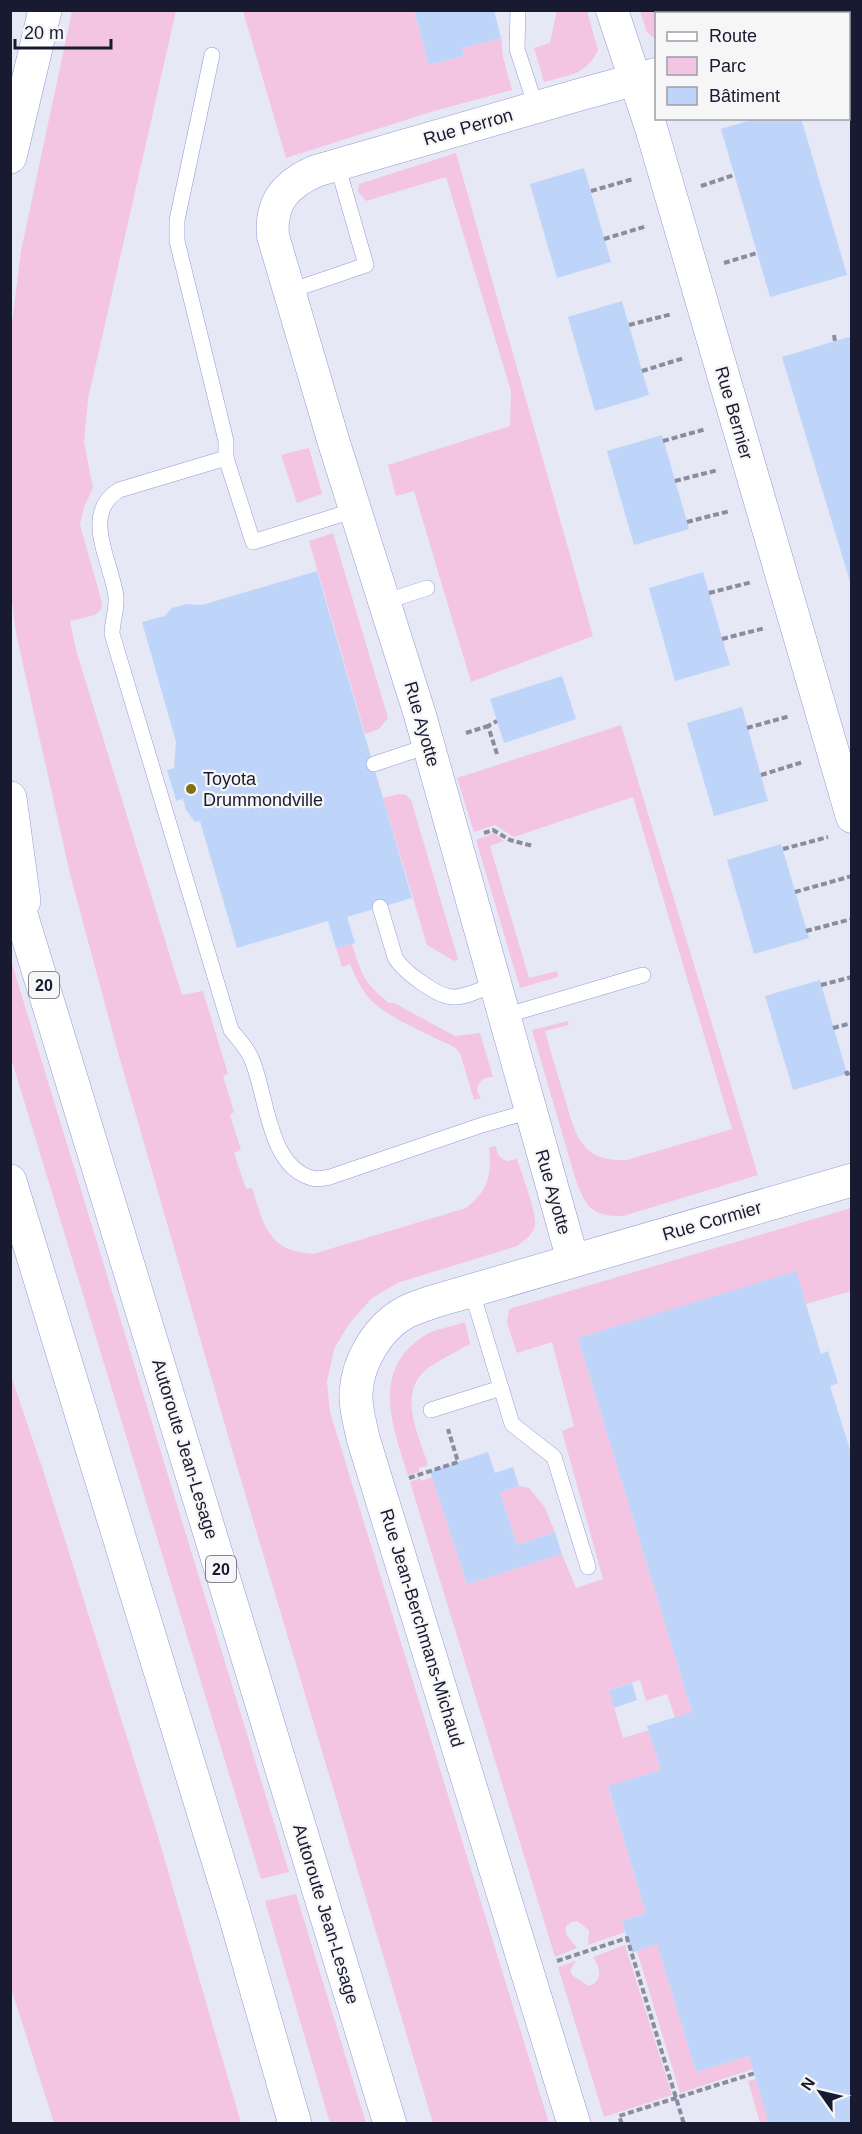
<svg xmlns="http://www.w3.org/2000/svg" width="862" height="2134" viewBox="0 0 862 2134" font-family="Arial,sans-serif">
  <rect width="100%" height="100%" fill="#e6e8f6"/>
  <g fill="#f3c5e3">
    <path d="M557,10L587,11L598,50C586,75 569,75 544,82L534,48L550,43Z"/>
    <path d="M72,11H176L88,399L84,442L93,488L84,507L80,525L101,599L102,608L95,615L70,621L76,650L182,995L203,991L228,1074L223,1076L234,1112L230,1115L241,1150L234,1153L246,1189L252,1188C264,1226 268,1251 313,1254L466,1208C488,1191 492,1175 489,1148L496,1146C497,1154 499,1158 507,1161L517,1159C521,1171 537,1214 535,1224C534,1234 524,1241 517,1246L397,1283L371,1299L349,1324L334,1349L327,1382L330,1412L549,2123H433L233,1453L117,1049L70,874L16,633L10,586L11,331L21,251Z"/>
    <polygon points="243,11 414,11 429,65 464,56 462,48 501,38 503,57 512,90 434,111 286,158"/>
    <polygon points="640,11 640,10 783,11 773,14 656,14 656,40 647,32"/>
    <polygon points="456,153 593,636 471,682 414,491 396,496 388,465 510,426 511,391 446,177 366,201 358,192 359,184"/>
    <polygon points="309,448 322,494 297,503 281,455"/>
    <polygon points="333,533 388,718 379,729 365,734 309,541"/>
    <path d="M621,725L758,1175L623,1216C592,1216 587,1209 576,1181L532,1030L568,1021L569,1025L545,1031C551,1053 557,1074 564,1095C575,1132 579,1163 627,1160L732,1129L633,797L514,837L495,825L474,832L457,778Z"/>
    <polygon points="398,794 406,795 411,800 458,959 454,961 427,945 383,798"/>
    <polygon points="494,833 504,841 490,846 529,978 557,971 558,977 520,988 476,840"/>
    <path d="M352,944C361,974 364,983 389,1003H394L455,1036L480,1033L493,1077C483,1077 477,1082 477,1092L481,1098L474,1100L460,1053L454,1047C430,1035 385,1017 368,997C360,987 355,976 350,964L342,967L336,948Z"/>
    <polygon points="10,957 289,1872 261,1879 11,1058"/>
    <polygon points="851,1208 851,1291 806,1304 796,1272 578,1338 692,1712 675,1718 667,1694 646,1701 640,1680 609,1690 623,1738 649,1730 661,1770 608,1787 646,1914 622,1920 625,1932 588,1945 589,1930 577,1921 571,1922 566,1926 566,1934 577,1948 555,1957 410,1482 420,1478 421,1481 432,1477 467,1584 562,1554 576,1588 603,1579 562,1431 574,1426 552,1342 517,1353 507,1323 509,1309"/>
    <path d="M465,1322L470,1344C456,1352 441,1359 428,1368C396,1393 419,1434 428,1465L419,1468V1472L408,1475C392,1424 369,1367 429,1333C440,1328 454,1326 465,1322Z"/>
    <polygon points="11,1376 44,1473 157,1833 241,2123 54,2123 11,1988"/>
    <polygon points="519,1486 529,1488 544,1506 555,1532 517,1545 500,1492"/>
    <polygon points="296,1894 366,2123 330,2123 265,1901"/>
    <polygon points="657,1944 696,2072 749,2056 753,2069 680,2093 637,1951"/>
    <path d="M625,1945L672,2095L604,2117L558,1967L576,1961L570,1970L573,1976L589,1986C604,1980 600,1968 593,1957Z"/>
    <polygon points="756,2079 769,2123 760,2123 748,2081"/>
  </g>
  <g fill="#bed5f9">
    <polygon points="414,10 494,10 501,38 462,48 464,56 429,65"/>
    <polygon points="758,118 801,118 847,275 770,297 721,129"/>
    <polygon points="584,168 611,262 557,278 530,184"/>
    <polygon points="622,301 649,395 595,411 568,317"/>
    <polygon points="852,336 852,585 851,585 782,357"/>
    <polygon points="662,435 689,529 634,545 607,451"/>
    <polygon points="317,571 412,898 347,917 355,943 336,948 328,921 237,948 200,821 195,822 186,810 183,799 176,801 174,793 167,770 174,768 176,742 142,622 165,616 172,608 187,604 202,605"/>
    <polygon points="703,572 730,665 675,681 649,588"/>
    <polygon points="562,676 576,719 504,743 490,699"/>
    <polygon points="742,707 768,801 714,816 687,723"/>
    <polygon points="781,844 809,938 754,954 727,860"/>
    <polygon points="820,980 847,1074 793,1090 765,996"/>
    <polygon points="796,1271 821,1354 828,1351 838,1383 830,1386 852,1456 852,2124 769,2124 749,2056 696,2072 657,1944 632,1953 625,1932 622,1920 646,1914 608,1786 661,1770 647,1726 692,1712 578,1338"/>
    <polygon points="488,1452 495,1473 513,1467 519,1486 500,1492 517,1545 555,1532 562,1554 467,1584 430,1471"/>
    <polygon points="632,1683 637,1700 614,1708 609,1690"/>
  </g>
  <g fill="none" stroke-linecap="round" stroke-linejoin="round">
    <g stroke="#939ad9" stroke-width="16">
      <g id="lane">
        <polyline points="518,10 517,49 536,107"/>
        <polyline points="212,55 177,220 177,241 226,441 226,458"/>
        <polyline points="290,291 366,265 337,164"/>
        <path d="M355,510L253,542L226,458L119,490C80,514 112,562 116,597C117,610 112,622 112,634L231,1030C238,1039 248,1049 252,1060C267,1095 268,1167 312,1178C317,1180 324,1178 330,1177L482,1125L531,1111"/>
        <polyline points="384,602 427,588"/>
        <polyline points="374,764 428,746"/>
        <path d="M380,907L395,957C402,971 438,997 453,997C467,997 482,989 495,984"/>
        <polyline points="504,1016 643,975"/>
        <polyline points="471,1289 512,1424 554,1457 588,1567"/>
        <polyline points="431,1410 501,1388"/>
      </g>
    </g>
    <g stroke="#939ad9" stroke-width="33">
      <g id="street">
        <polyline points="612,10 652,131 852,817"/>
        <polyline points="848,17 852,16"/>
        <path d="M573,1261L420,715L334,443L273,236C270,202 286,184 316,171L582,94L656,74"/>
      </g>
    </g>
    <g stroke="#939ad9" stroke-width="34">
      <path id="secondary" d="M574,2124L363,1438C360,1423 355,1408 356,1392C358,1361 378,1327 406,1312C414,1308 424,1305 432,1302L852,1180"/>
    </g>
    <g stroke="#939ad9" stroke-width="34">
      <g id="highway">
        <polyline points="10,157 45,10"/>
        <polyline points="10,798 24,901"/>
        <polyline points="10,878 390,2124"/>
        <polyline points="10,1181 234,1912 295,2124"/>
      </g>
    </g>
    <g stroke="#8a8c9f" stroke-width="4" stroke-dasharray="6 3" stroke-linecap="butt">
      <polyline points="701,186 734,175"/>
      <polyline points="591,191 633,179"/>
      <polyline points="604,239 647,226"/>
      <polyline points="724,263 757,253"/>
      <polyline points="629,325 672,314"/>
      <polyline points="834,335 835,341"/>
      <polyline points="642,371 684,358"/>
      <polyline points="663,441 706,429"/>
      <polyline points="675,481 718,470"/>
      <polyline points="687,522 730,511"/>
      <polyline points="709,593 752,582"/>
      <polyline points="722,639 765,628"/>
      <polyline points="747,728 790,716"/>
      <polyline points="466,733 488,726"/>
      <polyline points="497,754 488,726 497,721"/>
      <polyline points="761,775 803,762"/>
      <polyline points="484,833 493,830 510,840 533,846"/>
      <polyline points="783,849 828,837"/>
      <polyline points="795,892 852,876"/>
      <polyline points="806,931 852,919"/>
      <polyline points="821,985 852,977"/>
      <polyline points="833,1028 852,1023"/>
      <polyline points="846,1071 847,1074 852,1072"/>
      <polyline points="409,1478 458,1462 448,1429"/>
      <polyline points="557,1961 627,1938 684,2124"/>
      <polyline points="622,2124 619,2116 755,2073"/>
    </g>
    <use href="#lane" stroke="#fff" stroke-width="15"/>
    <use href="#street" stroke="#fff" stroke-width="32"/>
    <use href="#secondary" stroke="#fff" stroke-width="33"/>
    <use href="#highway" stroke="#fff" stroke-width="33"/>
  </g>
  <circle fill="#817111" stroke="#f6f6f6" stroke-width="2" cx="191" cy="789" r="6"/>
  <g text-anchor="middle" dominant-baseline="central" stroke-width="4.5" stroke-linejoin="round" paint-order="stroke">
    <g fill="#f6f6f6" stroke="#5b5c6d" stroke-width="1.5">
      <rect x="29" y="972" width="30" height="26" rx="4.5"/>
      <rect x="206" y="1556" width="30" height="26" rx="4.5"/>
    </g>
    <g font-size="16" font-weight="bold" fill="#181a32">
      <text x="44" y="985">20</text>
      <text x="221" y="1569">20</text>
    </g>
    <g font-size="18" fill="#181a32" stroke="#f6f6f6">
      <text transform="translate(468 127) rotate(-16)">Rue Perron</text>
      <text transform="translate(734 413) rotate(74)">Rue Bernier</text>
      <text transform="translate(422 724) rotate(74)">Rue Ayotte</text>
      <text transform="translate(553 1192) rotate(74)">Rue Ayotte</text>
      <text transform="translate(712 1221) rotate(-16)">Rue Cormier</text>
      <text transform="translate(185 1449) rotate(73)">Autoroute Jean-Lesage</text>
      <text transform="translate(422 1628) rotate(73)">Rue Jean-Berchmans-Michaud</text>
      <text transform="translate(326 1914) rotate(73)">Autoroute Jean-Lesage</text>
    </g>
    <g font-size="18" fill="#181a32" stroke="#f6f6f6" text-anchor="start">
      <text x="203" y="779">Toyota<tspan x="203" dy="21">Drummondville</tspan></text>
    </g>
  </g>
  <rect width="862" height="2134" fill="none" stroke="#181a32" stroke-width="24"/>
  <rect x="655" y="12" width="195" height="108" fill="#f6f6f6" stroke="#9d9ea8" stroke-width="1.5"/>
  <rect x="667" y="32" width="30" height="9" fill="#ffffff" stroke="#9d9ea8" stroke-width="1.5"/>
  <text x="709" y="42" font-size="18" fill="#181a32">Route</text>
  <rect x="667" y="57" width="30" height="18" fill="#f3c5e3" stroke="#9d9ea8" stroke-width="1.5"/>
  <text x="709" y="72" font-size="18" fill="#181a32">Parc</text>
  <rect x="667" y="87" width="30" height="18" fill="#bed5f9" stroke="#9d9ea8" stroke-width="1.5"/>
  <text x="709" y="102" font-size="18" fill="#181a32">Bâtiment</text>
  <g transform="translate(820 2092) rotate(304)" stroke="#f6f6f6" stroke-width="4.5" paint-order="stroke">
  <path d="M0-4.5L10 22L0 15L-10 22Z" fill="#181a32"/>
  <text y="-9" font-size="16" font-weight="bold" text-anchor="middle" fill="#181a32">N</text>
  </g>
  <path d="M15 39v9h96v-9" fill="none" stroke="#181a32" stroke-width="3"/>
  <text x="24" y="39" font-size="18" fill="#181a32" stroke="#f6f6f6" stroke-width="4.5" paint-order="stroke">20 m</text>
</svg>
